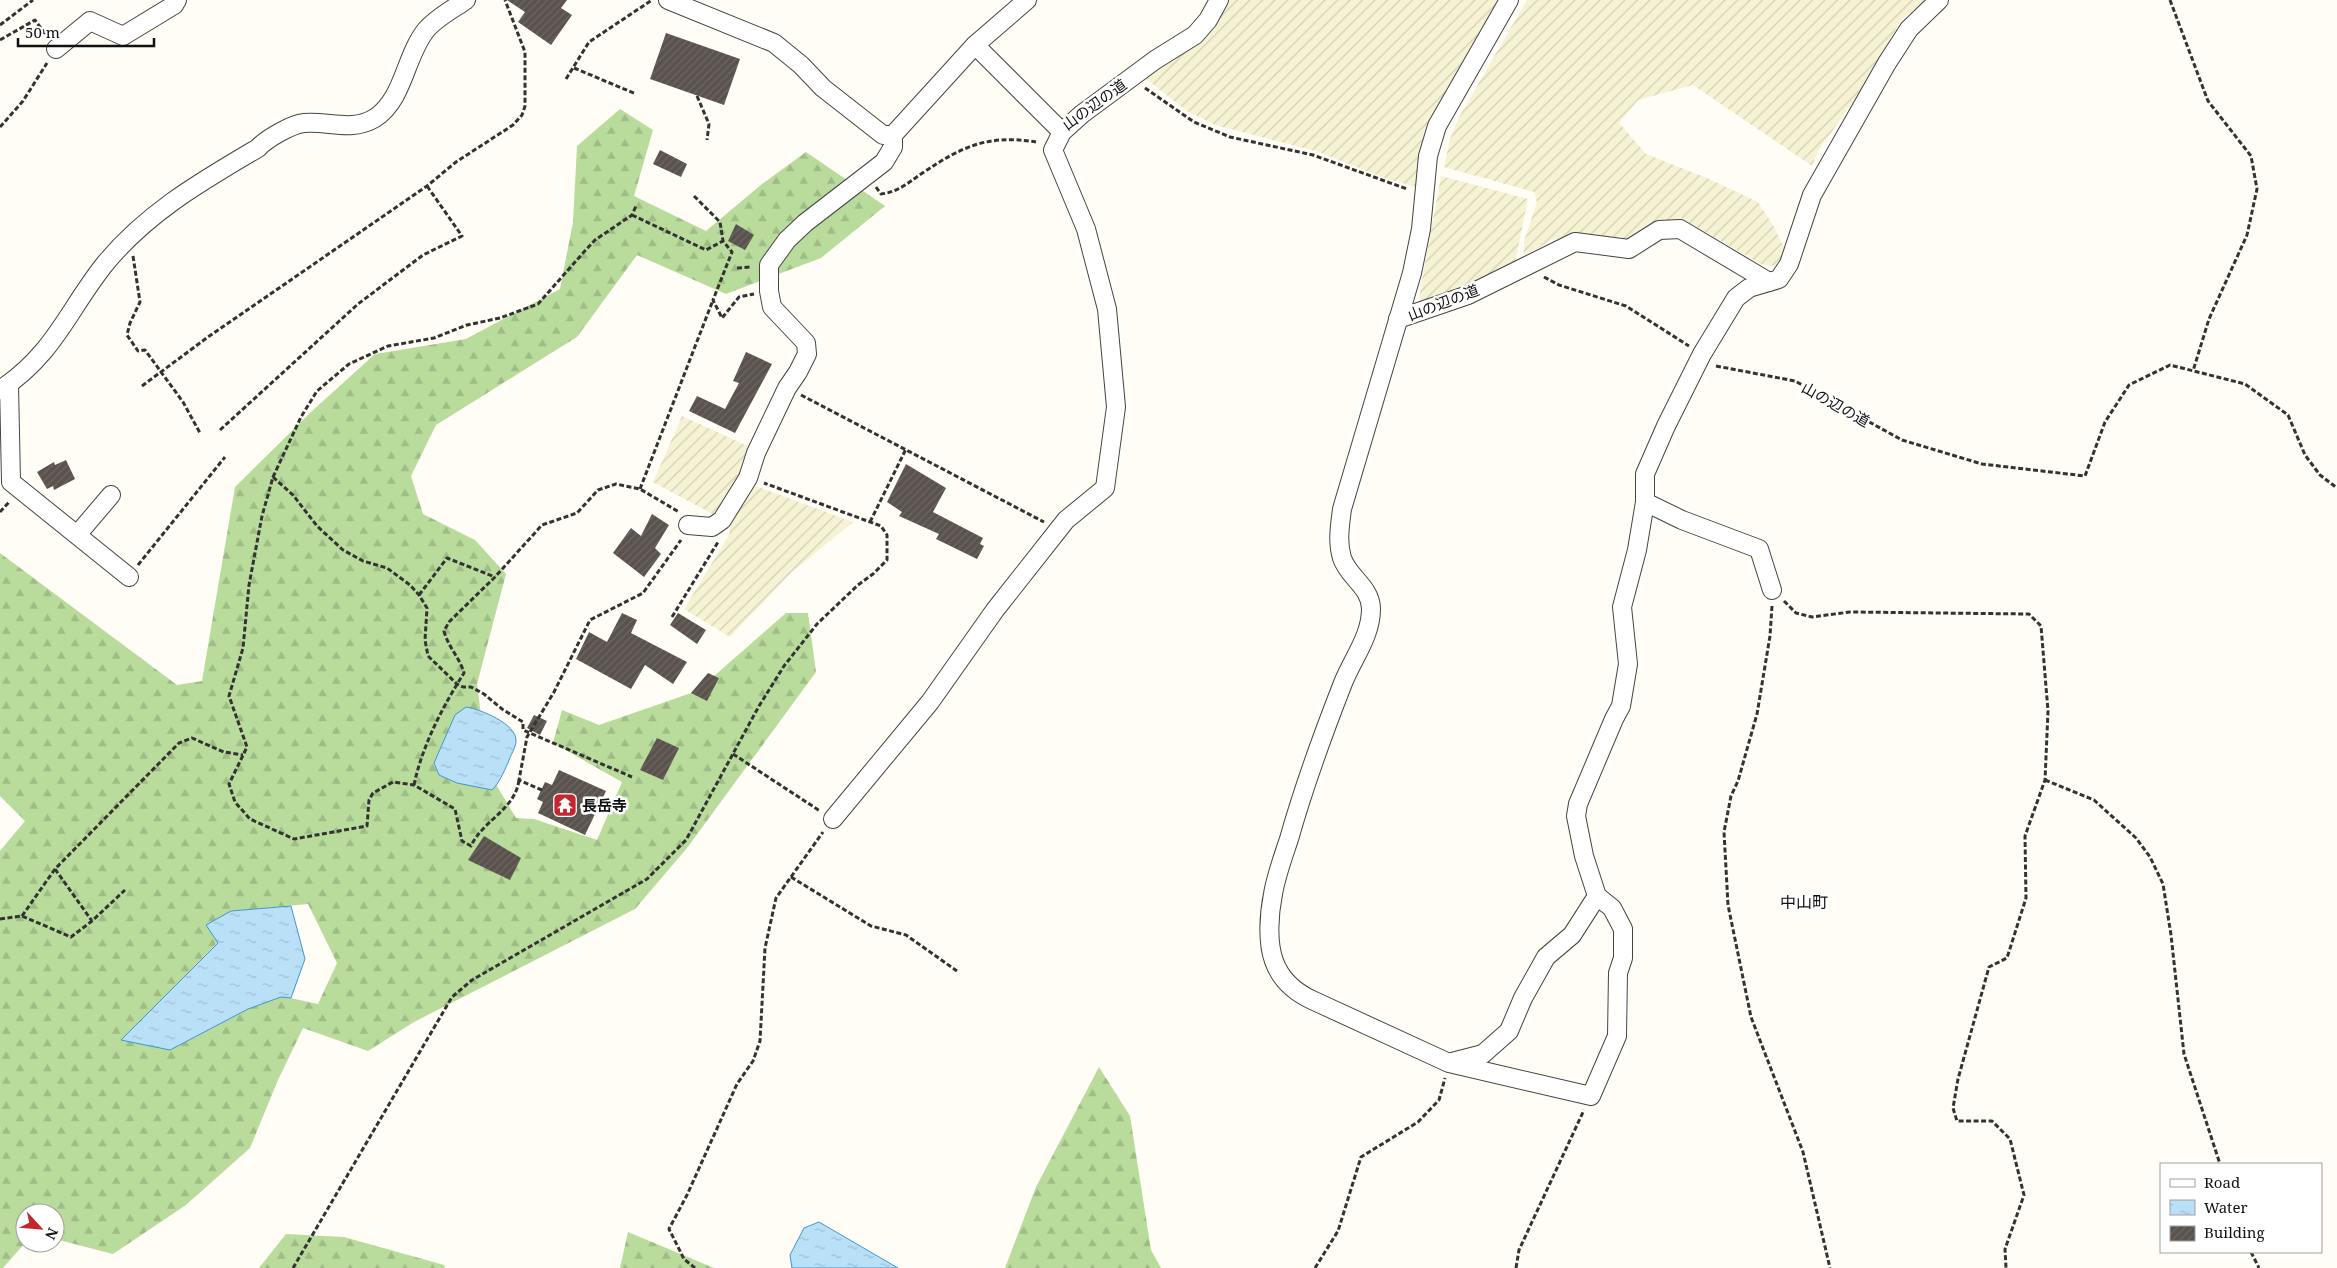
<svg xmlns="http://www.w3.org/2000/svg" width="2337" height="1268" viewBox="0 0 2337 1268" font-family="'Noto Serif','Noto Sans JP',serif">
  <defs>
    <pattern id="farmland-furrows" width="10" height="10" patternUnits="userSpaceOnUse" patternTransform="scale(1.25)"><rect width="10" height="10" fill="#f6f3d4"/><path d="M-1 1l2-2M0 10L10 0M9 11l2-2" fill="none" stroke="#d2cfb5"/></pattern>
    <pattern id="forest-firs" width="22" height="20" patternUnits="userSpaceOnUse" patternTransform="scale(1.25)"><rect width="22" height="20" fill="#b9dc9c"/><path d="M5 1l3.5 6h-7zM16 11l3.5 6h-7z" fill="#9ebc85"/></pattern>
    <pattern id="water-ripples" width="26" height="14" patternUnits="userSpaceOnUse" patternTransform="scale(1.25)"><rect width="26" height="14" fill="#b9e0f7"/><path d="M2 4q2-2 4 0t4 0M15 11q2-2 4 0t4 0" fill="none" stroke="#9ebfd3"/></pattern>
    <pattern id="building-hatch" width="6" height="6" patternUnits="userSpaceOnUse" patternTransform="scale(1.25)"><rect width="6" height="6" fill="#5a524d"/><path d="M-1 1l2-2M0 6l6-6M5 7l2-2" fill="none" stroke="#6d6662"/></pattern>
  </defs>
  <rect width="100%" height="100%" fill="#fffdf5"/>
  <g fill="url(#farmland-furrows)">
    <polygon points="1226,0 1502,0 1436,120 1423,186 1416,187 1382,177 1316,151 1215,125 1187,111 1146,79 1148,74 1185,50 1217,24"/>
    <polygon points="1527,0 1926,0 1901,20 1860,92 1818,151 1812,166 1693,85 1638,100 1619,123 1646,154 1707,178 1758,202 1774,227 1787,254 1779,266 1763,265 1681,218 1653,225 1638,236 1625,240 1592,234 1551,240 1527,255 1524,254 1524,241 1537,202 1534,192 1444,167 1450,139 1459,117"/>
    <polygon points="1441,176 1528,199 1515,263 1472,289 1422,302 1419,297"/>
    <polygon points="682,416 750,447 741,471 716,516 653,482"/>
    <polygon points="753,485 853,522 791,573 730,637 684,609 729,535 731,518"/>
  </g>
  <g fill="url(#forest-firs)" fill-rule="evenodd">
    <path d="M620,109L653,130L634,196L706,231L762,184L806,152L885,206L821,258L726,294L637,255L577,337L436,425L411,476L423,514L475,540L506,574L477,684L488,771L516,818L534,819L597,840L622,782L553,743L562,710L599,725L697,691L786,613H808L816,672L687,848L635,909L414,1022L368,1051L303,1028L278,1080L250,1148L186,1205L113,1254L55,1239V1213H25V1243L3,1268H0V851L25,821L0,796V553L177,685L202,681L235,487L311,412L375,354L466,339L560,289L573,222L577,146ZM308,904L337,963L318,1004L281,996L248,1009L122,1040L218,942L231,911Z"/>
    <polygon points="1099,1067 1130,1116 1151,1250 1161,1268 1005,1268 1036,1187"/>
    <polygon points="628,1232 714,1268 620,1268"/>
    <polygon points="286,1234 344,1237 444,1265 445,1268 259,1268"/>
  </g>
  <g fill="url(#water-ripples)" stroke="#3f96cf">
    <path d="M466,707C480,709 517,724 516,741C516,747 510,756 508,763C503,773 500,782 492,790L457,783L439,775L434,763L455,715Z"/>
    <polygon points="291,906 305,959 291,998 281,997 248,1009 170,1050 121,1040 218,943 206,925 231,911"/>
    <polygon points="819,1222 898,1268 792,1268 790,1255 804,1228"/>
  </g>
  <g fill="url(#building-hatch)">
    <polygon points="507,0 567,0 561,8 572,15 551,45 518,22 525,12"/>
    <polygon points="666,33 740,59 724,105 650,79"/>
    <polygon points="660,150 687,164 681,177 653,164"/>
    <polygon points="736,224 754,235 745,250 728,241"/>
    <polygon points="746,352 772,364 735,433 689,411 697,396 725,409 739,383 733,381"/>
    <polygon points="66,460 75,479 54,490 53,486 47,489 37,472 54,462 55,465"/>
    <polygon points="906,464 946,488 933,512 983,538 980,544 984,546 977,559 936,539 939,534 899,516 902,512 887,502"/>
    <polygon points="652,514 669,525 655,548 661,554 644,577 613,553 631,528 641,536"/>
    <polygon points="622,613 637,620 631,633 687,662 673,684 645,665 631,689 576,659 589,632 607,642"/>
    <polygon points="678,613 706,630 697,644 670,625"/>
    <polygon points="708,673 719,678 707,701 691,693"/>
    <polygon points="534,715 547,721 540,735 527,728"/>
    <polygon points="657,738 679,748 663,780 640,770"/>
    <polygon points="559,770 606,791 585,835 538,813 543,802 537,799 545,782 552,785"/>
    <polygon points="484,836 521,858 510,880 468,860"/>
  </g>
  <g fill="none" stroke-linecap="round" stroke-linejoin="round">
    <g stroke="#444" stroke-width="20">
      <g id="minor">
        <polyline points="668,0 774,43 801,65 823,88 883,135 893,135 975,45 1027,0"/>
        <path d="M1509,0L1437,126L1428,156L1421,229L1412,273L1342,509C1340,525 1337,542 1342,558C1348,577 1371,587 1371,609C1371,636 1353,658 1343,683C1323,734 1304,786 1289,839C1283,857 1276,876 1273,894C1269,914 1267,942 1274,961C1281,981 1295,992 1312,1000L1449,1063L1591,1096L1617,1036L1618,973L1623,958V929L1612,908L1597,896L1584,856L1576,816L1578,804L1614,719L1621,706L1628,664L1622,607L1637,550L1645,502V474L1666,426L1702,354L1736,298L1749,288L1779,279L1789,264L1812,195L1887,63L1909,29L1939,0"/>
        <polyline points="975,45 1062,132"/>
        <polyline points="56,49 90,21 123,36 174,5 177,0"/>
        <polyline points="1398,319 1468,295 1575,242 1629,249 1659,230 1680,229 1769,282"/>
        <polyline points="9,384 11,482 129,577"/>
        <path d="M0,390C54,354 67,312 104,265C146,213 202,181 258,148C266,139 292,124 304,123C330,121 352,132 375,118C404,99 405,56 426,30C436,18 453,9 466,0"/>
        <polyline points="1645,502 1682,520 1759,549 1772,590"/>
        <polyline points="688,525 712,527 722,520 748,478 756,453 787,388 798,372 807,354 806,343 772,307 769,291 769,265 787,240 805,223 884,162 893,147 893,135"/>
        <polyline points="77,535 111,495"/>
        <polyline points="833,819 930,702 995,610 1066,520 1105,488 1116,407 1107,309 1086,229 1053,150 1062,132 1082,114 1155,60 1195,35 1208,20 1219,0"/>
        <polyline points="1452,1062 1483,1054 1509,1031 1523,998 1546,957 1572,935 1597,896"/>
      </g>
    </g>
    <g stroke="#333" stroke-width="3" stroke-dasharray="5 2.5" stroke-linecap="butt">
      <polyline points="2170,0 2208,101 2251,156 2257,189 2247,235 2209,319 2193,371"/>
      <polyline points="0,25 33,0"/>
      <polyline points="0,40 35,20 46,35"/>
      <polyline points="574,68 636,94"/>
      <polyline points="566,79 589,42 652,0"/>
      <polyline points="1145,88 1194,122 1230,137 1313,155 1407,189"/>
      <polyline points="697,96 709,124 707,140"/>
      <polyline points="0,127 23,101 47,63"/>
      <path d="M876,187L881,194C898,192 908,183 921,174C961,147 987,134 1036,142"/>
      <polyline points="694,196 720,222 723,241 732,252 713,300 722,318 739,297 754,294"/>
      <polyline points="632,215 706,250 723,241"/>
      <polyline points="133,256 140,302 130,323 127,335 138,351 145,350 183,402 200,433"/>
      <polyline points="737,268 751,267"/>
      <polyline points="1544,277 1559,285 1626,306 1689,346"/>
      <polyline points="1716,366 1795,381 1902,440 1982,464 2085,476 2105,422 2129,385 2170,365 2245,384 2288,415 2305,455 2320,475 2337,488"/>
      <polyline points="142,386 208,337 427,186 456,162 513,125 522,115 525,106 525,52 505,0"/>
      <polyline points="801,395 1044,522"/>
      <polyline points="220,430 358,304 423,255 462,236 427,186"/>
      <polyline points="273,477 293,495 317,526 343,550 363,561 387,568 410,585 419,595 427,608 425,640 428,656 457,684 463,687 471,687 484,694 502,709 523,722 523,730 632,777"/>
      <polyline points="640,489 713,300"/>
      <polyline points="0,512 10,501"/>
      <polyline points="870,522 906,449"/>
      <polyline points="138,565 225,457"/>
      <polyline points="419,595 447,558 495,577"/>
      <polyline points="1784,601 1796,613 1812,617 1850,612 2029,614 2041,626 2048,711 2045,780 2025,836 2026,898 2007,958 1989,967 1958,1079 1953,1108 1957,1121 1992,1121 2010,1139 2024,1195 2005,1249 2006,1268"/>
      <polyline points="1772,606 1770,636 1757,714 1738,781 1731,796 1724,832 1728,905 1751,1017 1803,1152 1830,1268"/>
      <polyline points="672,617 718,542"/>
      <polyline points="733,754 820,811"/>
      <path d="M519,780C515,810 483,820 471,846L462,841L455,809L414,785L393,782L373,793L369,800L367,826L294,839L250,819L235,802L229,784L247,747L229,696L243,648L249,585L262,516L273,477L301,417L317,391L349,364L388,346L434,338L467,325L500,318L538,304L583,253L595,240L632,215L636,206"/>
      <polyline points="2045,780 2094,800 2136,838 2150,857 2163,884 2171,935 2184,1054 2220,1164"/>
      <path d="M414,785C422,746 443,706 464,673C460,658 448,647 444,631L449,622L495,577L542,525L577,513L598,490L616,484L640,489L679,512"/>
      <polyline points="542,790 519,780 527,737 554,692 590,620 643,593 681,540"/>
      <polyline points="55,869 92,921"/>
      <polyline points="791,877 871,926 906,935 957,971"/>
      <polyline points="22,916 55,869 179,743 192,738 224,752 243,755"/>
      <polyline points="0,919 22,916 71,937 92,921 125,890"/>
      <polyline points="2251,1252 2259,1268"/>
      <polyline points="293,1268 452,997 472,980 647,879 686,840 759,706 784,666 817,624 858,585 873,574 887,560 887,535 881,526 764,483"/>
      <polyline points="695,1268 684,1259 669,1229 687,1195 737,1084 753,1061 760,1041 765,948 776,898 823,832"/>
      <polyline points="1315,1268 1338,1231 1361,1157 1418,1122 1439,1100 1445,1078"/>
      <polyline points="1516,1268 1519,1250 1584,1110"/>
    </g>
    <use href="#minor" stroke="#fff" stroke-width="18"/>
  </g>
  <defs>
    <g id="temple-square" transform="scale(1.25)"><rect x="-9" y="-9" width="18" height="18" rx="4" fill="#c4262e" stroke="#fff"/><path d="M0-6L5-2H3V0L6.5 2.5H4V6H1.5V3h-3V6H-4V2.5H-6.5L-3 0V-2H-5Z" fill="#fff"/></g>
  </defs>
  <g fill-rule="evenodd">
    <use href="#temple-square" x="565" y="805"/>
  </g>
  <g text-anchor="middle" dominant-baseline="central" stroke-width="5" stroke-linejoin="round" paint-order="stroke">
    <g font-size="15" fill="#111" stroke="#fff">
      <text transform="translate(1094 104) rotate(-36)">山の辺の道</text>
      <text transform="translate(1443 302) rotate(-21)">山の辺の道</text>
      <text transform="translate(1836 404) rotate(29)">山の辺の道</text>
    </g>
    <g font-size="15" font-weight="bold" fill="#111" stroke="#fff" text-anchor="start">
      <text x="582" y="805">長岳寺</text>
    </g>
    <g font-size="16" fill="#111" stroke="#fff">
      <text x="1804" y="902">中山町</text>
    </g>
  </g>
  <rect x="2160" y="1163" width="162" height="90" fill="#ffffff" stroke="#a0a0a0"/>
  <rect x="2170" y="1179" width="25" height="8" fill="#ffffff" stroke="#a0a0a0"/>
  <text x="2204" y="1188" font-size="15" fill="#111111">Road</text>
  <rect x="2170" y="1200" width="25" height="15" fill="url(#water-ripples)" stroke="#a0a0a0"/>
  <text x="2204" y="1213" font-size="15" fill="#111111">Water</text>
  <rect x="2170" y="1226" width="25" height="15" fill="url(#building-hatch)" stroke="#a0a0a0"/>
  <text x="2204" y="1238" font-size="15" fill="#111111">Building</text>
  <g transform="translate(40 1228) rotate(116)"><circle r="24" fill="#ffffff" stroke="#a0a0a0"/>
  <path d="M0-4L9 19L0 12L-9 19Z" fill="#c4262e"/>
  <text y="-8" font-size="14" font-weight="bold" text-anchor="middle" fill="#111111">N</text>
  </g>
  <path d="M18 38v8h136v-8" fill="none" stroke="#111111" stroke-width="2.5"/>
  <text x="25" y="38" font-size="15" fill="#111111" stroke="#ffffff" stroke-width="4" paint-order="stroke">50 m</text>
</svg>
